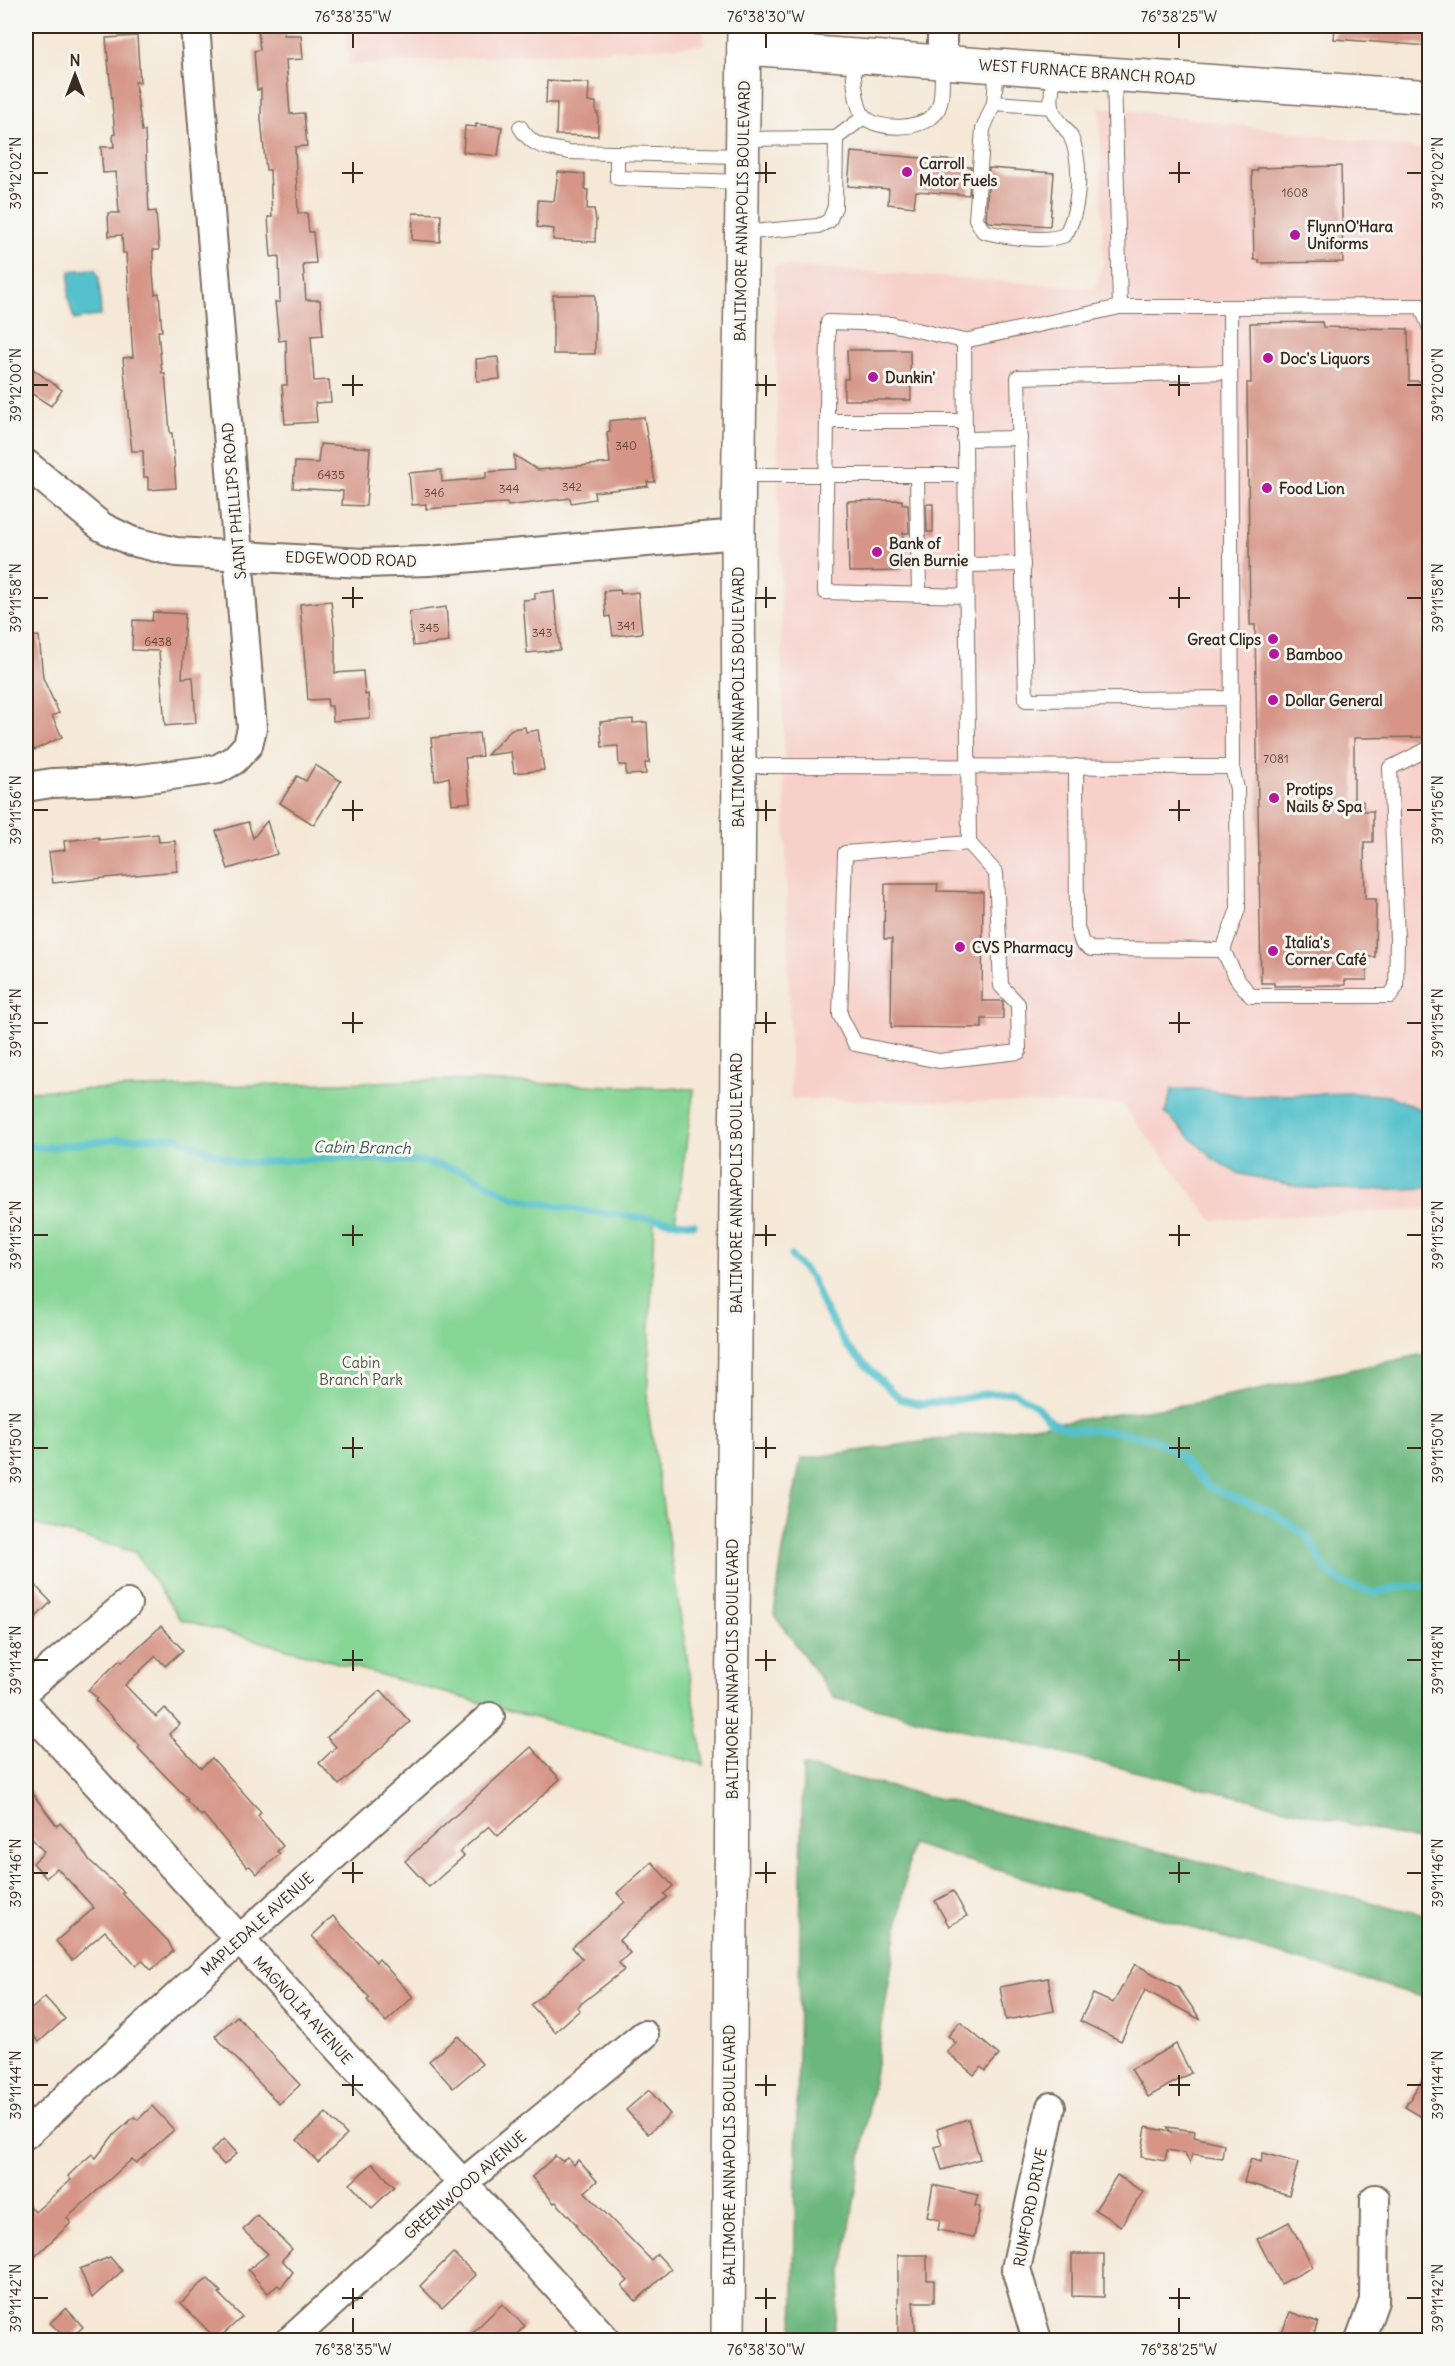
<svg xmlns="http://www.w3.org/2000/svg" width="1455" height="2366" viewBox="0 0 1455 2366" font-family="Delius,sans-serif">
  <rect width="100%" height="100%" fill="#f6f6f2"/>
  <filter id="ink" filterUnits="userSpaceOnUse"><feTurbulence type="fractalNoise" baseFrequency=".0167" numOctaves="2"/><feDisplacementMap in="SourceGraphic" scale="12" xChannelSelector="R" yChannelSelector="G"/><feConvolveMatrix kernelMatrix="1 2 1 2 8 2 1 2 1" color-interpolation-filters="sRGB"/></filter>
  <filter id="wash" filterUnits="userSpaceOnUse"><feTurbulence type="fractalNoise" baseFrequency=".008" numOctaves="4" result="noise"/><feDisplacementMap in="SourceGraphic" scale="24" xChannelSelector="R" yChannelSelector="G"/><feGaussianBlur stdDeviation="1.35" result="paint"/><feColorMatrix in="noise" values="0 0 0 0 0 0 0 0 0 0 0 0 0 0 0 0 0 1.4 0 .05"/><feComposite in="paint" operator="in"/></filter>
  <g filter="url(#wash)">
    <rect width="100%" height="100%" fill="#f5e8d7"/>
    <g fill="#f7d0ca">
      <polygon points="345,26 704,26 704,45 349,65"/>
      <polygon points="1100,107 1429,150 1429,1209 1212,1220 1122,1104 791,1099 774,265 1096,288 1103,262"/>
    </g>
    <polygon fill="#86d695" stroke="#60805a" stroke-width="1.5" points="446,1080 694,1089 675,1222 654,1221 647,1405 704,1765 180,1619 135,1552 26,1522 26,1091"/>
    <g fill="#6cb77e" stroke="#54704e" stroke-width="1.5">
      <polygon points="1429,1353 1429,1843 834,1698 774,1614 782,1556 801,1459 1202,1402"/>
      <polygon points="803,1766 1429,1916 1429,1999 911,1844 832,2340 793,2340"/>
    </g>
    <g fill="#54c1cc" stroke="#487675" stroke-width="1.5">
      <polygon points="95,269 99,278 101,315 74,320 68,297 70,271"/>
      <polygon points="1172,1089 1203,1089 1245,1096 1351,1093 1390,1096 1429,1113 1429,1188 1363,1190 1304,1188 1237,1173 1212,1158 1165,1113"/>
    </g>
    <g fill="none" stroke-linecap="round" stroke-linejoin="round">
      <g stroke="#54c1cc" stroke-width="7">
        <polyline points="26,1145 43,1148 119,1139 175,1137 238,1163 343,1158 424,1162 466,1172 515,1198 585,1211 694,1224"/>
        <polyline points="791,1256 812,1279 823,1306 847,1347 900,1399 920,1404 957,1400 984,1394 1014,1392 1034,1404 1052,1422 1071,1429 1111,1431 1153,1439 1173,1450 1209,1487 1269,1511 1308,1537 1326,1570 1345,1584 1376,1593 1404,1586 1430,1586"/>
      </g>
    </g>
    <g id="blocks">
      <g fill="#d69587">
        <polygon points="1335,26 1430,26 1430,46 1334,39"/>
        <polygon points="284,28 284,35 301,35 303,59 286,60 290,114 304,113 307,146 295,147 298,213 307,213 309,232 313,232 316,263 303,264 306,300 320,300 323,335 311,336 314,381 329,380 331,402 315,403 317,422 285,424 282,385 287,385 286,340 279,341 275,302 280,302 279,256 271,257 268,217 272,217 270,170 266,170 261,119 261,89 257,90 254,51 260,50 258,30"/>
        <polygon points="137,36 140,82 135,82 142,131 145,131 149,212 156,211 159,250 153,250 153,274 155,294 159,293 162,331 158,331 162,373 165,373 170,433 172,433 176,488 148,490 148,477 144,477 143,451 132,451 129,424 123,358 133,357 126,253 123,253 122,235 109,236 108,213 119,213 116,172 103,173 101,147 114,147 113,135 115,134 106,38"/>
        <polygon points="547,81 589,83 588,102 596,102 596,113 598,113 598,136 556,135 557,103 546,103"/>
        <polygon points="476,124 502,127 498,156 463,152 465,126 476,127"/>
        <polygon points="851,152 957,161 957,166 971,167 969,195 916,191 914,207 888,204 889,189 848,186"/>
        <polygon points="1341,166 1343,262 1259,263 1259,260 1254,260 1252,171 1257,171 1257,168"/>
        <polygon points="989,168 1054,173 1050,226 988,222 986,219"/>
        <polygon points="558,172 585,174 585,190 588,190 587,209 594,209 596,220 595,242 553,240 554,229 537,227 538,200 554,201"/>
        <polygon points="413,213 441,214 440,242 412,240"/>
        <rect x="553" y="295" width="42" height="59"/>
        <polygon points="1322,322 1323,327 1408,329 1409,381 1430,381 1430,626 1423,626 1425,737 1354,738 1354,801 1363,801 1363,811 1373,811 1373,842 1364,842 1365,899 1376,899 1375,957 1367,957 1367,980 1345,980 1345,985 1274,986 1274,983 1261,983 1255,625 1250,625 1247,383 1251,383 1250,323"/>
        <polygon points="847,350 910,350 911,400 844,400 844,379 848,379"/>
        <polygon points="498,357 500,379 477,381 476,359"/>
        <polygon points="26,364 62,390 51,406 26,390"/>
        <polygon points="644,417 655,482 647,482 648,486 594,492 595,499 571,503 570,498 508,506 507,503 488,504 426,509 426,504 412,505 409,473 441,470 442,482 486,478 486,472 515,470 514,455 538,470 610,463 607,432 610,431 609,421"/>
        <polygon points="320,444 370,448 366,506 342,505 343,491 293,488 295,462 318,463"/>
        <polygon points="902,500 902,504 908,504 909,533 903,533 903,571 849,572 847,501"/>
        <polygon points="926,504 933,504 933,532 927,532"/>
        <polygon points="620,590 621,594 638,592 642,633 613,636 610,616 606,617 604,591"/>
        <polygon points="554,591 560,650 527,653 523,600 535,599 535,593"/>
        <polygon points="331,601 335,638 335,673 363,671 365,695 368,694 370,718 333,721 332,706 328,706 327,699 308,700 300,604"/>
        <polygon points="446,607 449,642 413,646 409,612"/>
        <polygon points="153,612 185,614 182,678 193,677 196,723 165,726 159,651 132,650 133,620 152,621"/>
        <polygon points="39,636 43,678 59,713 52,716 62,737 34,750 26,732 26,637"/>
        <polygon points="633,719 633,723 647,722 649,763 645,763 646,774 626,775 626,765 619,765 618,746 602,747 600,722"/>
        <polygon points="525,727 526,732 538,730 544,770 514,773 511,752 487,755 512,729"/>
        <polygon points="479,733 482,756 465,758 470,802 452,804 449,777 435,781 431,738"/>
        <polygon points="315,765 341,781 314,825 280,803 297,776 306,781"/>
        <polygon points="267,821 277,854 228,869 216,831 248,822 253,838"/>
        <polygon points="158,834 159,842 175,841 177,871 53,883 49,852 65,850 64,841 99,837 99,840"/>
        <polygon points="885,884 938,884 937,891 983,892 982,1001 1003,1001 1003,1019 982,1019 982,1028 891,1027 892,939 884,939"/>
        <polygon points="26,1576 51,1602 26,1627"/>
        <polygon points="161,1626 183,1650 165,1666 156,1656 125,1685 156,1717 165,1708 180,1724 169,1734 201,1768 212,1758 261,1812 258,1816 283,1846 277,1851 280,1854 257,1874 250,1866 247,1867 203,1814 201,1816 186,1800 188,1799 138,1748 140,1746 95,1700 97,1698 88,1690 120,1660 122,1662"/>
        <polygon points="381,1690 410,1722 339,1785 319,1763 336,1747 327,1737"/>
        <polygon points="531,1747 560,1779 498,1836 489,1826 460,1852 464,1856 429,1887 405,1861"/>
        <polygon points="26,1785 57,1826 60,1823 76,1840 90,1861 124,1892 122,1893 135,1907 168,1941 173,1951 151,1970 142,1960 136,1966 105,1931 72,1960 56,1941 94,1908 57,1868 46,1878 33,1863 44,1852 26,1832"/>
        <polygon points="652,1862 673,1886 664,1894 667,1897 619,1940 630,1953 619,1963 624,1970 577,2007 580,2010 555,2032 531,2005 582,1959 572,1947 625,1902 617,1893"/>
        <polygon points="953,1891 967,1916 949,1926 935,1901"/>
        <polygon points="333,1916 376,1962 379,1959 413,1997 386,2022 367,2000 370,1998 312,1936"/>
        <polygon points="1135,1964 1178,1987 1201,2020 1145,1990 1121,2041 1080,2021 1093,1994 1113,2003"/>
        <polygon points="1048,1978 1054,2011 1006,2020 1000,1987"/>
        <polygon points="45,1997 65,2019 39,2042 26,2026 26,2014"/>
        <polygon points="237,2016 300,2085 279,2104 215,2036"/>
        <polygon points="960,2022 999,2055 985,2071 981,2067 974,2075 947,2052 956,2043 948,2036"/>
        <polygon points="458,2036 482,2064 453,2088 429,2061"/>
        <polygon points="1176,2044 1191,2073 1148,2097 1131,2069"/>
        <polygon points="1430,2067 1430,2122 1405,2107"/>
        <polygon points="649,2090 670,2114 648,2134 626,2110"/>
        <polygon points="152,2106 174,2130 136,2163 132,2159 67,2218 71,2223 26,2265 26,2201 35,2212 71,2180 68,2176 75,2169 92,2154 96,2158 112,2137 134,2117 138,2120"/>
        <polygon points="326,2113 347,2135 318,2162 297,2140"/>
        <polygon points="968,2119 980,2159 942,2170 935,2147 942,2145 937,2129"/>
        <polygon points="1146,2127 1171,2132 1167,2127 1195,2131 1194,2137 1224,2144 1222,2158 1192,2154 1190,2163 1184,2153 1167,2150 1165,2161 1141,2157"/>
        <polygon points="224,2139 237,2153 224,2165 211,2151"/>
        <polygon points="1263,2153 1298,2163 1289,2195 1244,2182 1251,2159 1261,2162"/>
        <polygon points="555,2156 562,2161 568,2158 574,2165 578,2160 597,2181 585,2192 651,2260 657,2254 671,2269 636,2301 622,2286 628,2281 583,2236 576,2226 577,2225 556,2202 554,2203 532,2177"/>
        <polygon points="373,2163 394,2187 372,2208 350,2184"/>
        <polygon points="1117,2175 1143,2192 1121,2226 1095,2210"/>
        <polygon points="933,2185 978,2195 975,2206 980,2207 974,2237 938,2230 940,2220 927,2217"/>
        <polygon points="257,2215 292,2249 282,2260 293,2272 281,2288 278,2285 268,2293 248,2270 268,2254 243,2230"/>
        <polygon points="1289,2222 1313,2267 1281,2284 1257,2239"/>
        <polygon points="453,2253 476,2275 442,2308 420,2286"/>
        <polygon points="1072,2254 1104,2254 1104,2297 1072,2296"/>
        <polygon points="898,2255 927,2255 927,2280 934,2280 934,2302 913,2302 916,2337 898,2338"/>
        <polygon points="110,2257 122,2271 92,2298 80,2269"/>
        <polygon points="208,2279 221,2292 219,2294 242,2317 217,2340 181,2303 198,2286"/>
        <polygon points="502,2304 525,2326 511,2340 465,2340"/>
        <polygon points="66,2308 83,2327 68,2340 50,2323"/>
        <polygon points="1290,2312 1318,2322 1312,2340 1279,2340"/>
      </g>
    </g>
  </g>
  <g filter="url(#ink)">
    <use href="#blocks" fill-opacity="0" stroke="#7c6c5f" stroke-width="1.5"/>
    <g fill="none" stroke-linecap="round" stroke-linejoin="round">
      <g stroke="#7c6c5f" stroke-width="16">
        <g id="lane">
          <path d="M852,56C854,71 854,103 863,115C876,133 929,130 938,109C944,96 941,76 942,62"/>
          <path d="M997,66L994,103L983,129L976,219L983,231C1003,237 1046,243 1065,235C1080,211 1083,161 1070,135C1065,126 1055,119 1052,108C1050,96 1053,82 1054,70"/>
          <polyline points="994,103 1052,107"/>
          <path d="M520,127C533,148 546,147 569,152L742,156"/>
          <polyline points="743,139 836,138"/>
          <polyline points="617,153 617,178 742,182"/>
          <polyline points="742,233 818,226 829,221 835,207 836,138 864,117"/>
          <polyline points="1120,307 1230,307 1232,767 1237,789 1238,909 1223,950"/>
          <polyline points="1230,307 1421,306 1430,328"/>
          <polyline points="964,341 891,324 828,322 825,592 965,596"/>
          <polyline points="1230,372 1018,377 1026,700 1232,698"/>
          <polyline points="827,421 964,421"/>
          <polyline points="964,439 1020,438"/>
          <polyline points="739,475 964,475"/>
          <polyline points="917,475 919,594"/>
          <polyline points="965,565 1023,564"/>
          <polyline points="739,766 1232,767"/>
          <polyline points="1076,766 1077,927 1082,943 1091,949 1223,950 1237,979 1251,996 1390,996 1396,987 1397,939 1390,768 1430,748"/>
          <polyline points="969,843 845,853 840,1015 855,1044 939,1061 1019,1052 1018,1004 1001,986 996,873 969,843 964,341 1120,307 1114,74"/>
        </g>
      </g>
      <g stroke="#7c6c5f" stroke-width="32">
        <g id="street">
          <polyline points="942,62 942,26"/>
          <polyline points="26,464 102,527 131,541 176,552 363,563 429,561 738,534"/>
          <polyline points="26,787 52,783 133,780 218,769 234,760 248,745 252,728 195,26"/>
          <polyline points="26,1689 127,1604"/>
          <polyline points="26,1706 606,2340"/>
          <polyline points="26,2134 239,1940 490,1717"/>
          <polyline points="291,2340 462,2184 644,2035"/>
          <polyline points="1037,2340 1016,2269 1051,2107"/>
          <polyline points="1360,2340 1374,2301 1375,2199"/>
        </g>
      </g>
      <g stroke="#7c6c5f" stroke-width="36">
        <g id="secondary">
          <polyline points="744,48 1430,97"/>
          <polyline points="728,2340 739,766 738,534 744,26"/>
        </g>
      </g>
      <use href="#lane" stroke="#fff" stroke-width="14"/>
      <use href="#street" stroke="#fff" stroke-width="28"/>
      <use href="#secondary" stroke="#fff" stroke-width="33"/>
    </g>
  </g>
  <path fill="none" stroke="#3b2a1e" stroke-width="2" d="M353,33V48M766,33V48M1179,33V48M353,162V183M766,162V183M1179,162V183M33,173H48M342,173H363M755,173H776M1169,173H1190M1407,173H1422M353,375V396M766,375V396M1179,375V396M33,385H48M342,385H363M755,385H776M1169,385H1190M1407,385H1422M353,587V608M766,587V608M1179,587V608M33,598H48M342,598H363M755,598H776M1169,598H1190M1407,598H1422M353,800V821M766,800V821M1179,800V821M33,810H48M342,810H363M755,810H776M1169,810H1190M1407,810H1422M353,1012V1033M766,1012V1033M1179,1012V1033M33,1023H48M342,1023H363M755,1023H776M1169,1023H1190M1407,1023H1422M353,1225V1246M766,1225V1246M1179,1225V1246M33,1235H48M342,1235H363M755,1235H776M1169,1235H1190M1407,1235H1422M353,1437V1458M766,1437V1458M1179,1437V1458M33,1448H48M342,1448H363M755,1448H776M1169,1448H1190M1407,1448H1422M353,1650V1671M766,1650V1671M1179,1650V1671M33,1660H48M342,1660H363M755,1660H776M1169,1660H1190M1407,1660H1422M353,1862V1883M766,1862V1883M1179,1862V1883M33,1873H48M342,1873H363M755,1873H776M1169,1873H1190M1407,1873H1422M353,2075V2096M766,2075V2096M1179,2075V2096M33,2085H48M342,2085H363M755,2085H776M1169,2085H1190M1407,2085H1422M353,2288V2309M766,2288V2309M1179,2288V2309M33,2298H48M342,2298H363M755,2298H776M1169,2298H1190M1407,2298H1422M353,2318V2333M766,2318V2333M1179,2318V2333"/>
  <g fill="#b5179e" stroke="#f6f6f2" stroke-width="2">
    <circle cx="907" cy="172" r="6"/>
    <circle cx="1295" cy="235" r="6"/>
    <circle cx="1268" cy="358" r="6"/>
    <circle cx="873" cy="377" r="6"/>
    <circle cx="1267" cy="488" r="6"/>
    <circle cx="877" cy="552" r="6"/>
    <circle cx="1273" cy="639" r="6"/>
    <circle cx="1274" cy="654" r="6"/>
    <circle cx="1273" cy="700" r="6"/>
    <circle cx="1274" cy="798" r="6"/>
    <circle cx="960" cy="947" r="6"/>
    <circle cx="1273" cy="951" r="6"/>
  </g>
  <g text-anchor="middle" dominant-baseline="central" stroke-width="6" stroke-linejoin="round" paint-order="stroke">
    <g font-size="12" fill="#624538">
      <text x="1295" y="192">1608</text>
      <text x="626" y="445">340</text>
      <text x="331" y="474">6435</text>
      <text x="572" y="486">342</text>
      <text x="509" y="488">344</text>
      <text x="434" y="492">346</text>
      <text x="626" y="625">341</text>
      <text x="429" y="627">345</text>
      <text x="542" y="632">343</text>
      <text x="158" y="641">6438</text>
      <text x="1276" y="758">7081</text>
    </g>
    <g font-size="15" fill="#3b2a1e" stroke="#f6f6f2">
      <text transform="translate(1087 72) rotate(4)">WEST FURNACE BRANCH ROAD</text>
      <text transform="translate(742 211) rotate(-89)">BALTIMORE ANNAPOLIS BOULEVARD</text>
      <text transform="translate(234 501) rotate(-95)">SAINT PHILLIPS ROAD</text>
      <text transform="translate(351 559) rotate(2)">EDGEWOOD ROAD</text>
      <text transform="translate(738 697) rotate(-90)">BALTIMORE ANNAPOLIS BOULEVARD</text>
      <text transform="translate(736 1183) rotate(-90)">BALTIMORE ANNAPOLIS BOULEVARD</text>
      <text transform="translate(732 1669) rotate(-90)">BALTIMORE ANNAPOLIS BOULEVARD</text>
      <text transform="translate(257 1924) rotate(-42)">MAPLEDALE AVENUE</text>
      <text transform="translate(303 2010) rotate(48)">MAGNOLIA AVENUE</text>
      <text transform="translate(729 2155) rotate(-90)">BALTIMORE ANNAPOLIS BOULEVARD</text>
      <text transform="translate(465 2185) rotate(-41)">GREENWOOD AVENUE</text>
      <text transform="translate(1030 2207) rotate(-79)">RUMFORD DRIVE</text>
    </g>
    <g font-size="15" font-weight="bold" fill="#3b2a1e" stroke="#f6f6f2" text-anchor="start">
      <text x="919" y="163">Carroll<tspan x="919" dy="17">Motor Fuels</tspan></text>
      <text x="1307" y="226">FlynnO'Hara<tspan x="1307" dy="17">Uniforms</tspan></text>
      <text x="1280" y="358">Doc's Liquors</text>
      <text x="885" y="377">Dunkin'</text>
      <text x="1279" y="488">Food Lion</text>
      <text x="889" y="543">Bank of<tspan x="889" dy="17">Glen Burnie</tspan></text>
      <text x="1261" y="639" text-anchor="end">Great Clips</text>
      <text x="1286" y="654">Bamboo</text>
      <text x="1285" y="700">Dollar General</text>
      <text x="1286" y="789">Protips<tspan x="1286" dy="17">Nails &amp; Spa</tspan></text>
      <text x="1285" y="942">Italia's<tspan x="1285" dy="17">Corner Café</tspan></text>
      <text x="972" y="947">CVS Pharmacy</text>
    </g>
    <g font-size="15" fill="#4e553c" stroke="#f6f6f2">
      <text x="361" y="1362">Cabin<tspan x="361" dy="17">Branch Park</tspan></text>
    </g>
    <g font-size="16" font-style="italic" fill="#425752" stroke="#f6f6f2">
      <text transform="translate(362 1147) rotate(1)">Cabin Branch</text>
    </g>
  </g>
  <rect width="1455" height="2366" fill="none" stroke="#f6f6f2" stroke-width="66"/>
  <g transform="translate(75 75)" stroke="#f6f6f2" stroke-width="4.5" paint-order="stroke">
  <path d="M0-4.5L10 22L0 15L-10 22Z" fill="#3b2a1e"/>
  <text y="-9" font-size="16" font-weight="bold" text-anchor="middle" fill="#3b2a1e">N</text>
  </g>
  <rect x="33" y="33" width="1389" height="2300" fill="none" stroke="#3b2a1e" stroke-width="2"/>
  <g font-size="15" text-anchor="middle" fill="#3b2a1e">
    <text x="353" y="22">76°38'35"W</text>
    <text x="766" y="22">76°38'30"W</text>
    <text x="1179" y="22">76°38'25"W</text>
    <text transform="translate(16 173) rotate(-90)" y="5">39°12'02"N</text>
    <text transform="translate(1438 173) rotate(-90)" y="5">39°12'02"N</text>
    <text transform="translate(16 385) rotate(-90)" y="5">39°12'00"N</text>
    <text transform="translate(1438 385) rotate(-90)" y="5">39°12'00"N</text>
    <text transform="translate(16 598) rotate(-90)" y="5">39°11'58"N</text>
    <text transform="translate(1438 598) rotate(-90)" y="5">39°11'58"N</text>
    <text transform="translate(16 810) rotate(-90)" y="5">39°11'56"N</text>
    <text transform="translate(1438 810) rotate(-90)" y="5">39°11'56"N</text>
    <text transform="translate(16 1023) rotate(-90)" y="5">39°11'54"N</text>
    <text transform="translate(1438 1023) rotate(-90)" y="5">39°11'54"N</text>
    <text transform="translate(16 1235) rotate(-90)" y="5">39°11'52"N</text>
    <text transform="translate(1438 1235) rotate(-90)" y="5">39°11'52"N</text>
    <text transform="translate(16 1448) rotate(-90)" y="5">39°11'50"N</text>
    <text transform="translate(1438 1448) rotate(-90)" y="5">39°11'50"N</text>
    <text transform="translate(16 1660) rotate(-90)" y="5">39°11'48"N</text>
    <text transform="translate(1438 1660) rotate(-90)" y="5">39°11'48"N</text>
    <text transform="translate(16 1873) rotate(-90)" y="5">39°11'46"N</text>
    <text transform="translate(1438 1873) rotate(-90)" y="5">39°11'46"N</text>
    <text transform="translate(16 2085) rotate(-90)" y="5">39°11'44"N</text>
    <text transform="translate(1438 2085) rotate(-90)" y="5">39°11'44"N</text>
    <text transform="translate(16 2298) rotate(-90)" y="5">39°11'42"N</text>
    <text transform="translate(1438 2298) rotate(-90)" y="5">39°11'42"N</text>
    <text x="353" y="2355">76°38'35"W</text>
    <text x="766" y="2355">76°38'30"W</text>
    <text x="1179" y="2355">76°38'25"W</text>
  </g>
</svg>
